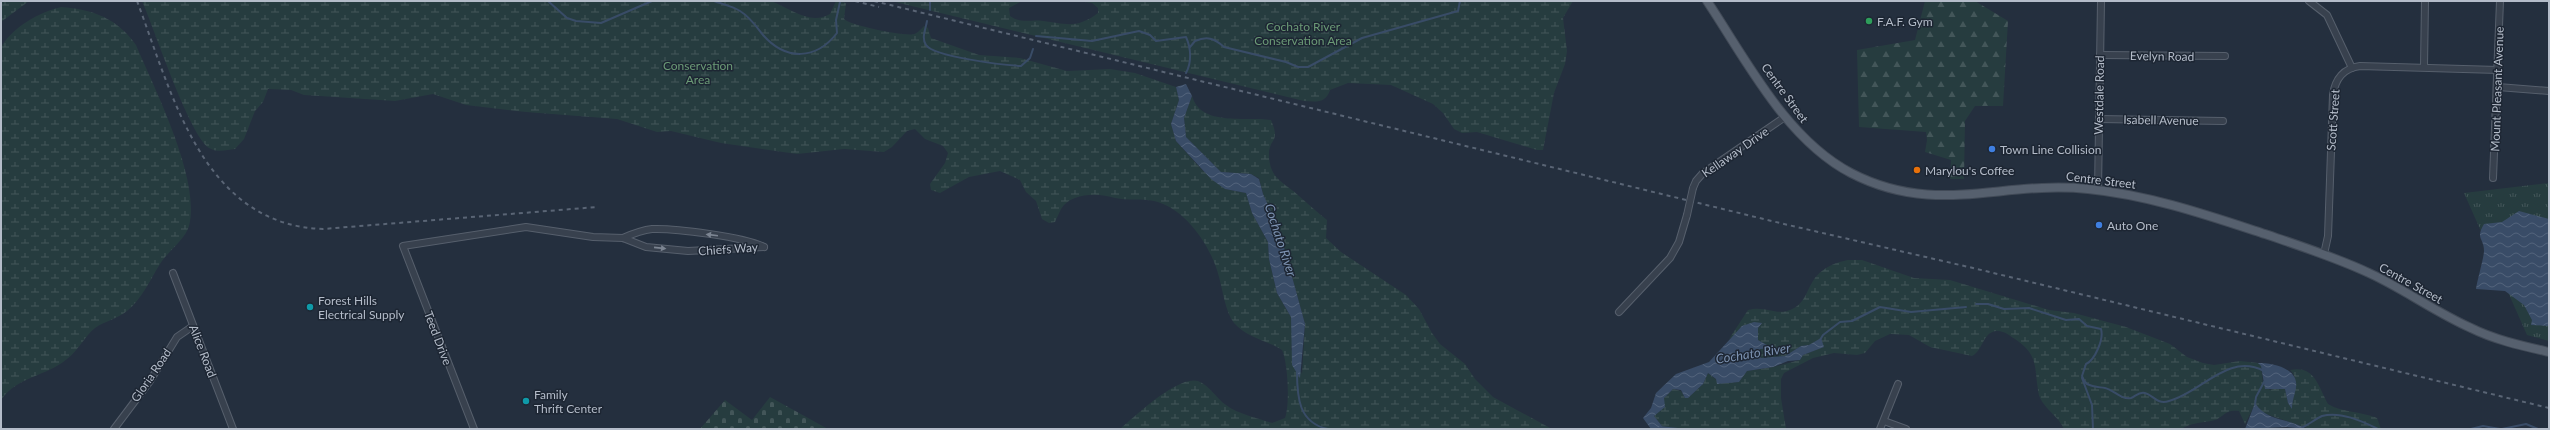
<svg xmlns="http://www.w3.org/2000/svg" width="2550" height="430" viewBox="0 0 2550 430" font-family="Lato,sans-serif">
  <defs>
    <pattern id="grass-tufts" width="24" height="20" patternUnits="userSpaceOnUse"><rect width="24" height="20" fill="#263c3f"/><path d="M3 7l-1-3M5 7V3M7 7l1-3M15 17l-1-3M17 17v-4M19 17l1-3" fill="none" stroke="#435659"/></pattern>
    <pattern id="forest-firs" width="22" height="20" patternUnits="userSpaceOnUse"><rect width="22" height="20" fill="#263c3f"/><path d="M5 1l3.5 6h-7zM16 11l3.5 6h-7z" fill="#435659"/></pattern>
    <pattern id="wetland-marsh" width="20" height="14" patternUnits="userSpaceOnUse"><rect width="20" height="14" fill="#263c3f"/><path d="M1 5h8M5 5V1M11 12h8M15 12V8" fill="none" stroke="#435659"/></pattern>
    <pattern id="cemetery-stones" width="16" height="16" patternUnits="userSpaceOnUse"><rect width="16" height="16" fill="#263c3f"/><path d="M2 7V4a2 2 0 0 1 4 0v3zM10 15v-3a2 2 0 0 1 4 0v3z" fill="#435659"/></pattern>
    <pattern id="water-waves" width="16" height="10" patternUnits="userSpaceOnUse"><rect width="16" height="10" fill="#394c67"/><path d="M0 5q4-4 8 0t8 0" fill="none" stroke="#53647b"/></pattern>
  </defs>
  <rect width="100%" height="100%" fill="#242f3e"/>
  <polygon fill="url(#grass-tufts)" points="2549,183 2549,341 2527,335 2464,193"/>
  <polygon fill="url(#forest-firs)" points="1925,1 1975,1 2008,21 2003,106 1975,106 1965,121 1964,179 1950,179 1951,160 1925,152 1927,140 1926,132 1859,127 1857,50 1915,40"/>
  <g fill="url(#wetland-marsh)">
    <polygon points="1,1 29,1 1,22"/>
    <path d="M142,1H771C790,8 810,26 830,14L836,1L846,3L844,19C849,25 906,37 914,34C918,33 921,29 924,26L928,28L931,38L979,55L1020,58L1067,71L1110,69L1135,73L1176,87L1179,100L1171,124L1176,141L1202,170L1225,189L1246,193L1252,213L1268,242L1269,259L1277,293L1291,317L1293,337L1291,349L1302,374L1305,324L1279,229L1263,194L1259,178L1251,174L1221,172L1186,137L1184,118L1192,96C1201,127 1246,116 1271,120C1281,143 1269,138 1269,154C1269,179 1284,182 1299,196C1308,204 1317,212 1327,220L1326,238L1341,252L1406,295L1419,309L1432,333L1440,344L1465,364L1475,379L1493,397L1552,429H1120C1135,416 1178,375 1198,381C1209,385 1217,399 1226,405C1238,414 1257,418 1272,423L1285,418C1290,405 1288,362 1282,350C1266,340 1247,338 1234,323C1225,311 1223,291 1219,277C1212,248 1186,208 1154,201C1141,198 1127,201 1115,198C1099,193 1072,192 1061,209C1059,213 1057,218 1055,222L1049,223L1042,219L1036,201L1026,192L1020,180L1000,171L969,177L940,193L931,190L930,184L945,163L948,153L943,146L925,139L915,129L907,131L892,147L884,152L844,149L797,154L721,143L671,131L657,132L617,119L526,112L466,105L433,94L395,101L320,96L304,95L291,90L268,89L263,102L255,111L244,139L235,149C227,150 217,153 209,148C189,135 154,28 142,1Z"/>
    <path d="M891,1H1022L1009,8L1010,16C1021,24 1031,19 1043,21C1066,24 1077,29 1098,13V8L1092,3L1077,1H1573L1563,18L1567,51L1565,64L1554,93L1543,150H1537L1477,132L1462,133L1454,129L1443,113L1433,104L1391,85L1348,83L1330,90C1326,103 1317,102 1304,101Z"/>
    <path d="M61,7C93,9 118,19 136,45C155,90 201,180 189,226C185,240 167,252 160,264C150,280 142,299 127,311C117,319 105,321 95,328C84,337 78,351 67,359C45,377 18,376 1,400V47C14,26 38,13 61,7Z"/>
    <path d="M1848,260H1862L1914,278L1950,280L2049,310L2074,313L2126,327L2170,344L2187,357L2203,363L2214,365L2240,361L2258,363L2261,366L2263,384L2270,390L2280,387L2285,389L2288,403L2292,408C2292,396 2301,380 2290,370C2315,365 2318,386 2328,404C2343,413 2360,411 2377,418L2381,429H2310L2263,413L2255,404L2245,424L2239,411C2223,409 2224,419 2211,421C2199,423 2192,423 2181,429H2064C2058,416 2046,410 2040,398C2038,394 2038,388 2037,383C2035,361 2034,352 2015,339C2010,336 2004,330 1996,331C1982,333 1983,351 1972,356L1930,347L1909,335L1890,334L1875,341L1865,353L1857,355L1834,353L1813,358L1784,373L1781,379V398L1786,429H1661L1662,426L1654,416L1661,410L1664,398L1673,389L1681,391L1685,398H1688L1703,384L1708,373L1720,383L1739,382L1747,371L1773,367L1800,360L1803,355L1823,347L1821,339L1809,345L1801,346L1785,356L1761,358L1759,356L1760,349L1771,348L1758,340V328L1762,323L1742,326L1734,336L1729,339L1748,310C1766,305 1776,316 1790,310C1816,300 1800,270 1848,260Z"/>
  </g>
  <polygon fill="url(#cemetery-stones)" points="770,397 828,429 700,429 725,400 752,420"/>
  <g fill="url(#water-waves)">
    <polygon points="1186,84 1192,96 1184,118 1186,137 1221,172 1251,174 1259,179 1263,194 1279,229 1305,324 1300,378 1292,365 1291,317 1277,293 1269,259 1268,242 1252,213 1246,193 1225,189 1211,179 1176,141 1171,124 1179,100 1176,87"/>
    <path d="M2519,211L2549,219V326L2531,325L2532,320L2524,305L2505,291L2476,289C2477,281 2484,257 2484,251C2484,238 2475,239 2484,224L2502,222Z"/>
    <polygon points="1754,322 1762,323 1758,328 1758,340 1772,348 1760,349 1759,356 1761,358 1785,356 1801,346 1809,345 1821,338 1824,347 1803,355 1800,360 1788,361 1773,367 1747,371 1739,382 1717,384 1716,379 1708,373 1703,384 1688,398 1685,398 1681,390 1673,389 1664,398 1665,407 1654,416 1662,426 1661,429 1651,429 1643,418 1651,408 1656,393 1676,374 1709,362 1742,326"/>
    <path d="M2258,363C2272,363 2299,368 2296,387C2295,395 2292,400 2292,409L2288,403L2285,389H2265L2261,366Z"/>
    <path d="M2255,403C2267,422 2289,418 2306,429L2287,427L2245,429Z"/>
  </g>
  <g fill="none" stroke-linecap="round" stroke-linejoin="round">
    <g stroke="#394c67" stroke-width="2">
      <polyline points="548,1 567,18 576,21 601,23 652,1"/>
      <path d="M714,1C722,4 732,6 740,11C750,17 756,26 763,35C786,61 816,60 837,33L836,20L840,2"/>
      <polyline points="930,10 930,1"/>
      <path d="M927,21C926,28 921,38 926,45C934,57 1004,65 1021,66L1030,58L1033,49"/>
      <path d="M1036,36L1092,41L1139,31L1150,35L1156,41L1186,37C1191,48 1192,62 1186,73"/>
      <path d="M1190,47L1195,41C1207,36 1214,38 1224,47L1286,62L1298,67H1308L1362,38L1458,11L1460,1"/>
      <path d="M1976,304H1988L2004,309L2029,308L2066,320L2079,319L2087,326L2101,329C2104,339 2095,360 2086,364L2082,376C2083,379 2085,382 2087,384C2093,387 2099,387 2105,388C2114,390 2121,400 2131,398C2135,397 2139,391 2145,393C2153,395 2157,405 2169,401C2201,393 2228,352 2264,371"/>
      <polyline points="1820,340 1823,335 1840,322 1852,321 1880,307 1911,312 1966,307"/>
      <path d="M1297,372C1297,398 1299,423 1328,429"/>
      <polyline points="2082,378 2092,405 2093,429"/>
      <polyline points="2255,405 2256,397 2264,382"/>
      <polyline points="1660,427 1678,429"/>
      <path d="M2303,427C2310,424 2315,419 2322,416C2340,411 2362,421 2378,429"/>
      <polyline points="2471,429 2483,426 2500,429"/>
      <polyline points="2502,429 2526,424 2538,429"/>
    </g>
    <g stroke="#565f6c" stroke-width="8">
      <g id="minor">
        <polyline points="2309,1 2327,15 2352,68"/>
        <polyline points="2100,55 2225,56"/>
        <polyline points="2424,67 2425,1"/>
        <polyline points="2498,87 2549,91"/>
        <polyline points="2099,119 2223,121"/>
        <polyline points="2493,178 2500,1"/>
        <polyline points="1693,188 1696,181 1703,173 1785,117"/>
        <polyline points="2098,190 2101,1"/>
        <path d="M623,238C632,234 642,230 652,229C673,228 746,237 764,247"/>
        <path d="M2324,254L2328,236L2333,95C2335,79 2344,68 2360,66L2498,70"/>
        <polyline points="173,273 233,429"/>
        <polyline points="1619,312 1670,258 1679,242 1687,215"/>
        <polyline points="1884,421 1906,429"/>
        <polyline points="114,429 150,381 177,337 193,326"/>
        <polyline points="474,429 403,246 526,227 593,237 623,238 646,247 688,251 764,247"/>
        <polyline points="1880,429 1898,384"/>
      </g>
    </g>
    <g stroke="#414a57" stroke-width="10">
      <path id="major" d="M1707,1C1747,61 1786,139 1851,173C1936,217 2001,180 2088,189C2149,195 2207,215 2265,234C2300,246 2335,257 2369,273C2404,289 2435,312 2471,328C2495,340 2523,346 2549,352"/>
    </g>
    <use href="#minor" stroke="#38414e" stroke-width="6"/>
    <use href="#major" stroke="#56606e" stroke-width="8"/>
    <g stroke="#5a6575" stroke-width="2" stroke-dasharray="4 4" stroke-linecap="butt">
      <path d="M137,1C172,93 202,225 323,229L597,207"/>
      <polyline points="855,1 879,7"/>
      <polyline points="874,1 1784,224 1973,268 2549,408"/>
    </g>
    <g stroke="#565f6c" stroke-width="8" stroke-linecap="butt">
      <polyline id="minor-bridge" points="1687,215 1693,188"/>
    </g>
    <use href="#minor-bridge" stroke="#38414e" stroke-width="6"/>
  </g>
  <defs><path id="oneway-solid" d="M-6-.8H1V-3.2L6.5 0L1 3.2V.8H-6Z"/></defs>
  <g fill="#7c8592">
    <use href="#oneway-solid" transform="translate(712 235) rotate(-173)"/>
    <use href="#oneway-solid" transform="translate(660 248) rotate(6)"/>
  </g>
  <circle fill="#2e9e5b" stroke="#1d2633" stroke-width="1.5" cx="1869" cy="21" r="4"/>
  <g fill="#3f7fe0" stroke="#1d2633" stroke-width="1.5">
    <circle cx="1992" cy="149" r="4"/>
    <circle cx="2099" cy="225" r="4"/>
  </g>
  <circle fill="#e8710a" stroke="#1d2633" stroke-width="1.5" cx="1917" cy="170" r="4"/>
  <g fill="#0f9aa8" stroke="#1d2633" stroke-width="1.5">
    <circle cx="310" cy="307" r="4"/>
    <circle cx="526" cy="401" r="4"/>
  </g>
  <g text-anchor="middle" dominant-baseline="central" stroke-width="3" stroke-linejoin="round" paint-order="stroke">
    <g font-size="12" fill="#b4bcc9" stroke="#1d2633" text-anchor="start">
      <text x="1877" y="21">F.A.F. Gym</text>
      <text x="2000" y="149">Town Line Collision</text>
      <text x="1925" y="170">Marylou's Coffee</text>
      <text x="2107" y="225">Auto One</text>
      <text x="318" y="300">Forest Hills<tspan x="318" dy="14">Electrical Supply</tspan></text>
      <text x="534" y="394">Family<tspan x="534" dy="14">Thrift Center</tspan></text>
    </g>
    <g font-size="12" fill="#6b9a76" stroke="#1d2633">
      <text x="1303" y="26">Cochato River<tspan x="1303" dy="14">Conservation Area</tspan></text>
      <text x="698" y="65">Conservation<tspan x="698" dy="14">Area</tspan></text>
    </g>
    <g font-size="12" fill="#b4bcc9" stroke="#1d2633">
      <text transform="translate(2162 56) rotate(1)">Evelyn Road</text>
      <text transform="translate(2497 89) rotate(-88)">Mount Pleasant Avenue</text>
      <text transform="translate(1785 93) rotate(54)">Centre Street</text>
      <text transform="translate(2099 95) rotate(-89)">Westdale Road</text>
      <text transform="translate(2161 120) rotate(1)">Isabell Avenue</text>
      <text transform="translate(2333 120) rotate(-86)">Scott Street</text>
      <text transform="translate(1735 152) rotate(-35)">Kellaway Drive</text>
      <text transform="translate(2101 180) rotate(7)">Centre Street</text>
      <text transform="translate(728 249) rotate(-4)">Chiefs Way</text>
      <text transform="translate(2411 283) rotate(29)">Centre Street</text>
      <text transform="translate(438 338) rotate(69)">Teed Drive</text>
      <text transform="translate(203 351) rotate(69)">Alice Road</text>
      <text transform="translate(151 375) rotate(-56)">Gloria Road</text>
    </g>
    <g font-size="13" font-style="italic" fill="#7c92b1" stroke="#1d2633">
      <text transform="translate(1281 240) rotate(72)">Cochato River</text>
      <text transform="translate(1753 353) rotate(-9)">Cochato River</text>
    </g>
  </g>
  <rect width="2550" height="430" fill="none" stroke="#b4bcc9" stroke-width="4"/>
</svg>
